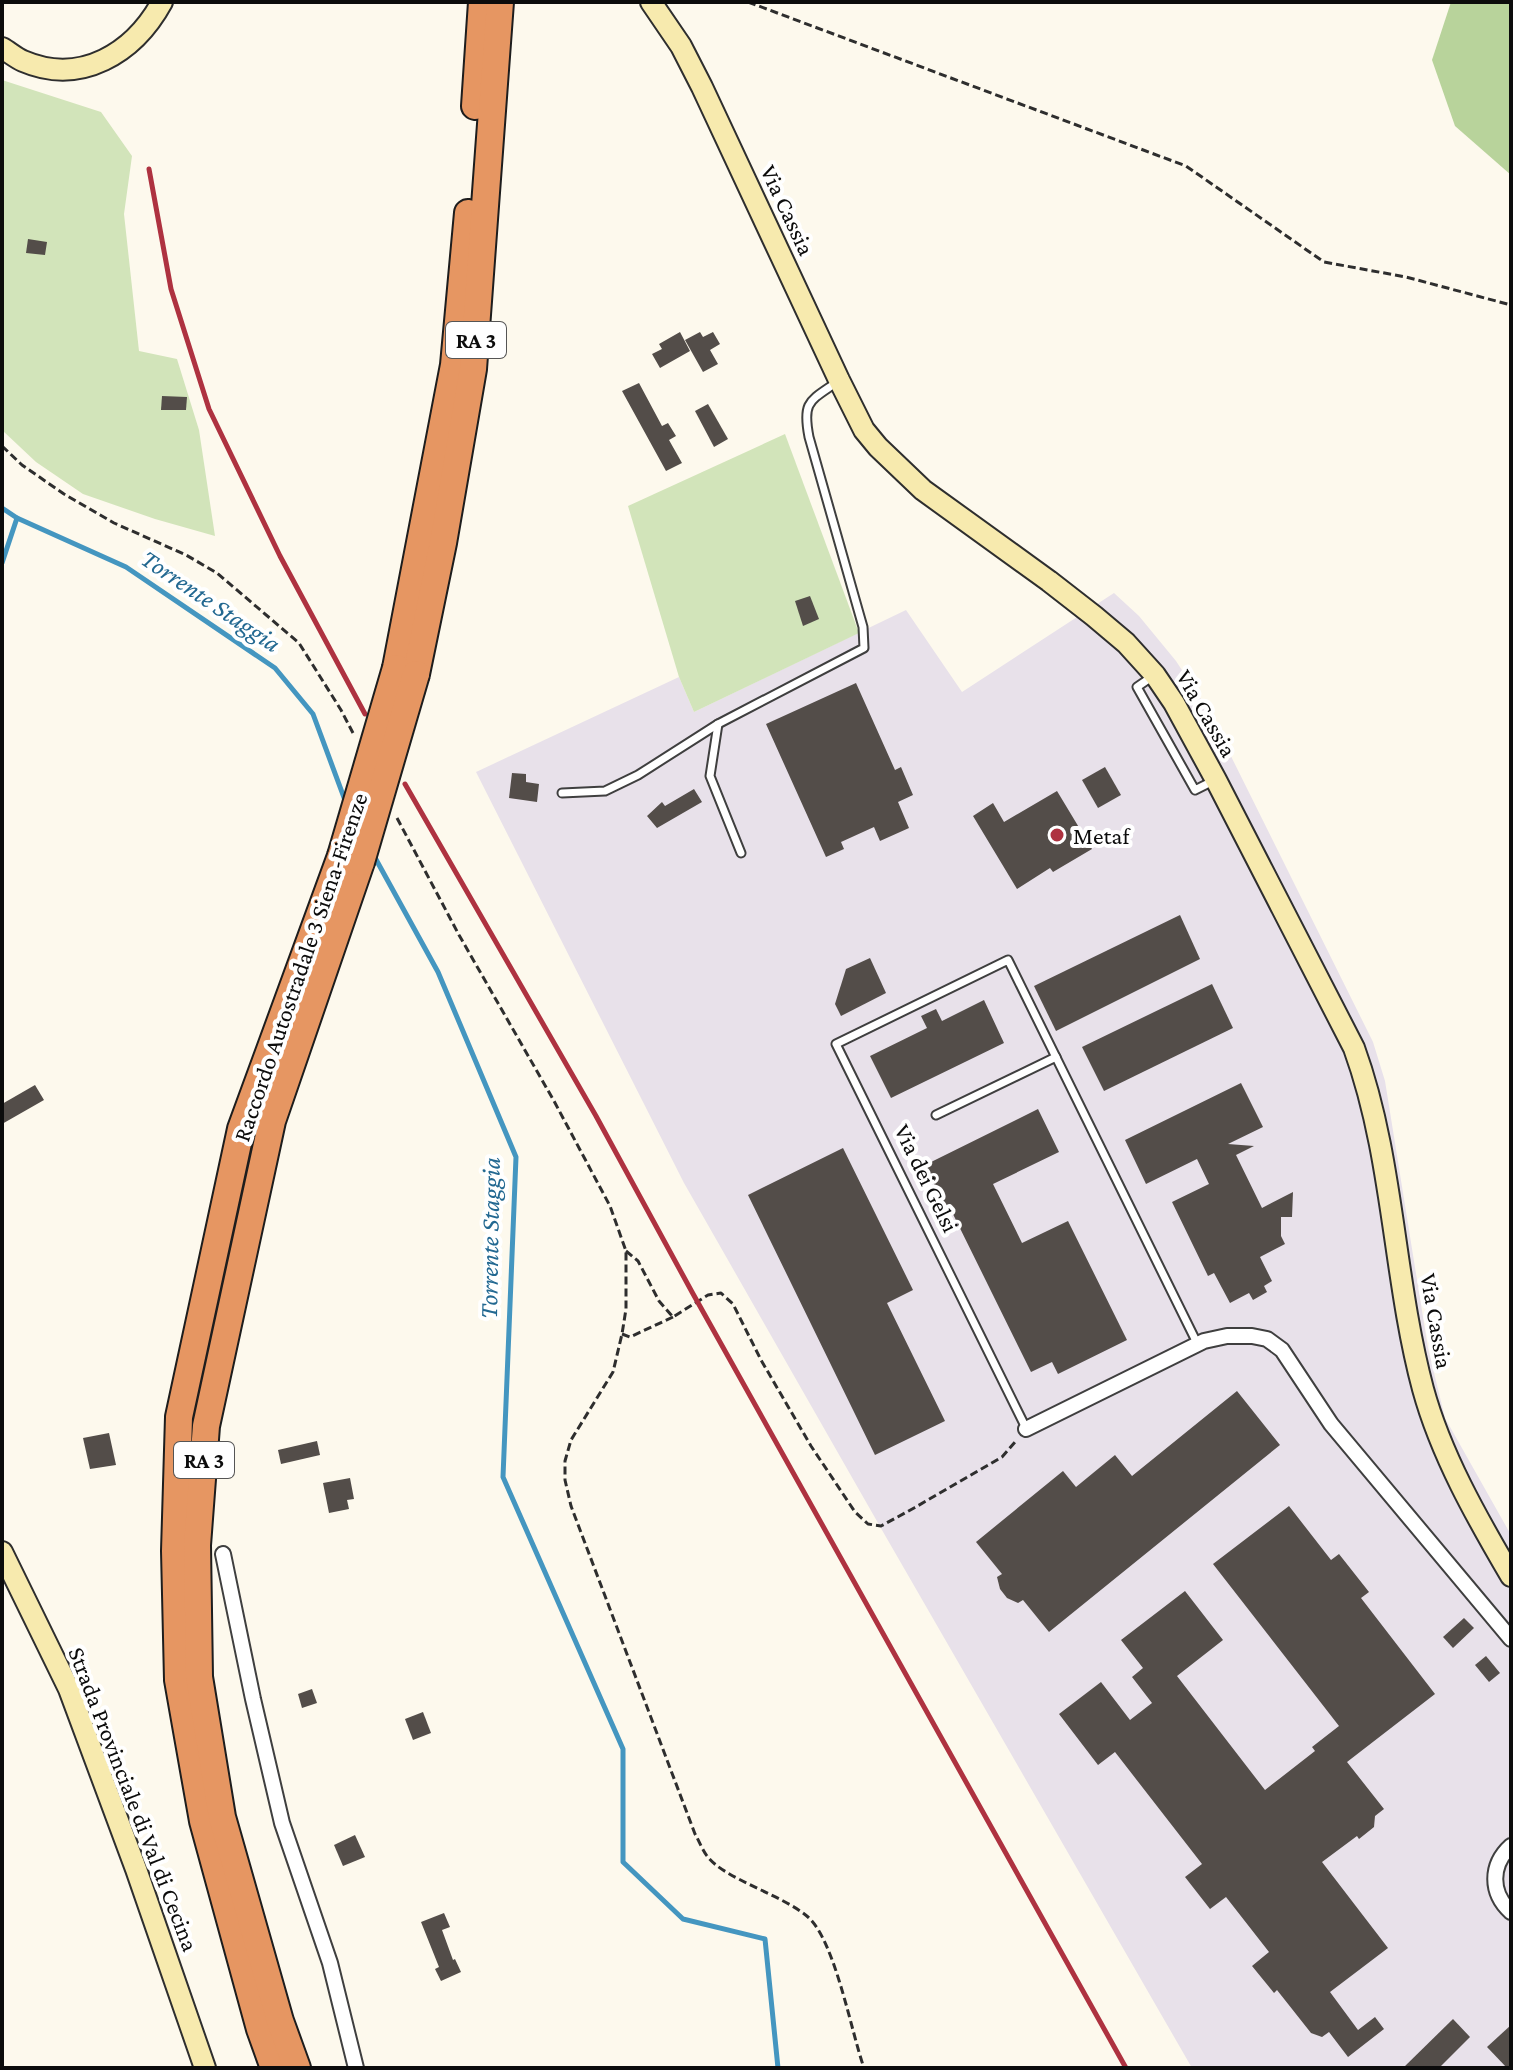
<svg xmlns="http://www.w3.org/2000/svg" width="1513" height="2070" viewBox="0 0 1513 2070" font-family="'Crimson Pro',serif">
  <rect width="100%" height="100%" fill="#fdf9ed"/>
  <polygon fill="#e8e1ea" points="1114,593 1139,616 1176,661 1208,710 1373,1042 1385,1081 1428,1348 1445,1418 1511,1535 1511,2068 1192,2068 886,1537 684,1183 476,772 679,677 694,712 906,610 962,692"/>
  <g fill="#d2e4ba">
    <polygon points="2,80 101,112 132,156 124,214 139,351 177,359 199,430 215,536 155,519 83,494 36,462 2,430"/>
    <polygon points="785,434 859,633 694,712 679,677 628,506"/>
  </g>
  <polygon fill="#b8d39b" points="1451,2 1511,2 1511,175 1455,126 1432,60"/>
  <g fill="none" stroke-linecap="round" stroke-linejoin="round">
    <g stroke="#4496c0" stroke-width="5">
      <polyline points="2,508 17,518 126,567 275,668 313,714 346,803"/>
      <polyline points="2,563 17,518"/>
      <polyline points="373,854 438,972 516,1157 503,1477 623,1749 623,1862 683,1919 765,1939 778,2068"/>
    </g>
  </g>
  <g fill="#534d49">
    <polygon points="28,239 47,242 45,255 26,253"/>
    <polygon points="680,332 690,351 660,368 652,354 662,349 659,344"/>
    <polygon points="700,332 703,337 713,332 720,344 710,350 718,364 703,372 685,340"/>
    <polygon points="639,383 662,426 668,423 676,436 669,440 682,463 666,471 622,391"/>
    <polygon points="162,396 187,397 186,410 161,410"/>
    <polygon points="708,404 728,439 714,447 695,411"/>
    <polygon points="810,596 819,619 803,626 795,601"/>
    <polygon points="856,683 895,770 901,767 913,795 898,802 909,828 880,841 874,827 841,842 844,849 826,857 766,724"/>
    <polygon points="1105,767 1121,795 1098,808 1082,780"/>
    <polygon points="512,773 526,774 526,782 539,784 537,802 509,798"/>
    <polygon points="694,789 702,802 657,828 647,816 662,802 665,806"/>
    <polygon points="1057,791 1092,849 1053,872 1050,868 1017,889 973,816 993,803 1004,822"/>
    <polygon points="1180,915 1200,959 1056,1031 1034,986"/>
    <polygon points="870,958 886,993 841,1016 835,1004 846,969"/>
    <polygon points="1212,984 1233,1028 1104,1091 1082,1047"/>
    <polygon points="984,1000 1004,1043 891,1098 870,1056 927,1028 921,1016 936,1009 942,1021"/>
    <polygon points="1241,1083 1263,1127 1228,1144 1254,1146 1236,1155 1262,1208 1293,1192 1292,1217 1281,1217 1281,1236 1285,1244 1260,1257 1272,1281 1264,1286 1267,1292 1253,1300 1249,1293 1230,1303 1214,1273 1208,1276 1172,1202 1209,1184 1197,1159 1146,1184 1125,1140"/>
    <polygon points="35,1085 44,1100 2,1124 2,1104"/>
    <polygon points="1038,1109 1059,1152 993,1184 1022,1243 1068,1221 1127,1340 1058,1374 1052,1362 1031,1372 949,1206 945,1207 925,1165"/>
    <polygon points="843,1148 913,1290 887,1303 945,1421 875,1455 748,1195"/>
    <polygon points="1237,1391 1280,1445 1049,1632 1023,1600 1018,1603 1007,1598 1000,1589 997,1577 1002,1574 976,1542 1063,1471 1076,1487 1115,1455 1132,1476"/>
    <polygon points="109,1433 116,1465 90,1469 83,1438"/>
    <polygon points="317,1441 320,1455 281,1464 278,1450"/>
    <polygon points="350,1478 354,1499 347,1500 349,1509 329,1513 323,1483"/>
    <polygon points="1289,1506 1331,1560 1339,1554 1369,1592 1361,1598 1435,1694 1347,1762 1384,1809 1375,1816 1374,1827 1359,1839 1357,1836 1322,1862 1388,1948 1330,1992 1358,2030 1375,2017 1384,2029 1348,2057 1329,2032 1322,2037 1311,2033 1277,1990 1274,1993 1252,1966 1269,1952 1226,1897 1210,1909 1185,1877 1202,1864 1115,1752 1098,1765 1059,1714 1101,1682 1130,1720 1152,1703 1132,1677 1143,1668 1121,1640 1185,1591 1223,1640 1177,1676 1265,1790 1315,1751 1312,1747 1339,1726 1213,1564"/>
    <polygon points="1464,1618 1474,1628 1453,1648 1443,1637"/>
    <polygon points="1486,1656 1500,1673 1489,1682 1475,1665"/>
    <polygon points="312,1689 317,1703 302,1708 298,1694"/>
    <polygon points="423,1712 431,1733 413,1740 405,1719"/>
    <polygon points="355,1835 365,1857 343,1866 334,1845"/>
    <polygon points="444,1913 450,1927 442,1930 453,1960 455,1959 461,1972 441,1981 435,1969 439,1967 421,1922"/>
    <polygon points="1453,2019 1470,2037 1439,2068 1403,2068"/>
    <polygon points="1511,2025 1511,2068 1507,2068 1487,2047"/>
  </g>
  <g fill="none" stroke-linecap="round" stroke-linejoin="round">
    <g stroke="#3f3f3f" stroke-width="11">
      <g id="service">
        <polyline points="1153,676 1137,687 1195,790 1215,780"/>
        <polyline points="718,724 710,776 741,853"/>
        <path d="M562,793L605,791L638,775L718,724L864,648L863,627L809,437C802,401 810,401 837,382"/>
        <polyline points="936,1115 1056,1057"/>
        <polyline points="1026,1428 836,1044 1008,960 1198,1345"/>
      </g>
    </g>
    <g stroke="#3f3f3f" stroke-width="18">
      <g id="minor">
        <polyline points="1026,1429 1204,1341 1227,1336 1252,1336 1267,1339 1282,1350 1331,1424 1511,1639"/>
        <polyline points="223,1554 253,1699 282,1823 330,1963 356,2068"/>
        <path d="M1511,1846C1490,1865 1490,1893 1511,1912"/>
      </g>
    </g>
    <g stroke="#2e2e2e" stroke-width="24">
      <g id="secondary">
        <path d="M651,2L681,46L702,87L839,380L864,430L878,447L923,490L1049,581L1094,616L1126,643L1155,675L1174,703L1216,780L1354,1048C1394,1158 1393,1277 1423,1389C1441,1455 1477,1518 1511,1576"/>
        <path d="M2,48C9,52 16,58 23,61C81,86 134,53 162,2"/>
        <polyline points="2,1552 69,1689 136,1869 205,2068"/>
      </g>
    </g>
    <g stroke="#1d1d1d" stroke-width="30">
      <g id="motorway">
        <polyline points="475,106 482,2"/>
        <polyline points="396,668 454,365 468,213"/>
        <polyline points="416,674 443,543 473,369 500,2"/>
        <polyline points="274,2068 260,2029 203,1821 178,1680 175,1551 179,1417 241,1129 341,856"/>
        <polyline points="297,2068 280,2021 222,1817 199,1677 197,1545 206,1426 272,1121 361,862"/>
      </g>
    </g>
    <g stroke="#2e2e2e" stroke-width="3" stroke-dasharray="8 4" stroke-linecap="butt">
      <polyline points="748,2 1186,166 1324,262 1406,277 1511,305"/>
      <polyline points="2,446 22,465 64,494 114,523 186,555 217,573 299,643 341,710 353,733"/>
      <path d="M397,818L459,935L554,1101L610,1206L626,1251V1309L622,1334L613,1372L571,1440L565,1461V1480L571,1506L695,1834C699,1841 702,1849 707,1856C724,1879 783,1895 808,1917C835,1941 851,2031 864,2068"/>
      <polyline points="626,1251 638,1261 659,1301 673,1317 708,1295 721,1293 733,1304 761,1360 811,1446 855,1512 868,1524 881,1526 914,1508 1002,1457 1015,1442"/>
      <polyline points="622,1334 630,1337 673,1317"/>
    </g>
    <use href="#service" stroke="#fff" stroke-width="7"/>
    <use href="#minor" stroke="#fff" stroke-width="14"/>
    <use href="#secondary" stroke="#f7eaae" stroke-width="20"/>
    <use href="#motorway" stroke="#e69662" stroke-width="26"/>
    <g stroke="#ae3240" stroke-width="5">
      <polyline points="149,169 171,289 209,409 280,556 365,714"/>
      <polyline points="405,784 596,1116 692,1292 1126,2068"/>
    </g>
    <g stroke="#1d1d1d" stroke-width="30" stroke-linecap="butt">
      <g id="motorway-bridge">
        <polyline points="341,856 396,668"/>
        <polyline points="361,862 416,674"/>
      </g>
    </g>
    <use href="#motorway-bridge" stroke="#e69662" stroke-width="26"/>
  </g>
  <circle fill="#ae3240" stroke="#fff" stroke-width="3" cx="1057" cy="835" r="8"/>
  <g text-anchor="middle" dominant-baseline="central" stroke-width="8" stroke-linejoin="round" paint-order="stroke">
    <g fill="#fff" stroke="#555" stroke-width="2">
      <rect x="446" y="322" width="60" height="36" rx="6"/>
      <rect x="174" y="1442" width="60" height="36" rx="6"/>
    </g>
    <g font-size="22" font-weight="bold" fill="#0c0c0c">
      <text x="476" y="340">RA 3</text>
      <text x="204" y="1460">RA 3</text>
    </g>
    <g font-size="24" fill="#0c0c0c" stroke="#fff">
      <text transform="translate(788 210) rotate(65)">Via Cassia</text>
      <text transform="translate(1207 713) rotate(60)">Via Cassia</text>
      <text transform="translate(300 967) rotate(-71)">Raccordo Autostradale 3 Siena-Firenze</text>
      <text transform="translate(927 1178) rotate(64)">Via dei Gelsi</text>
      <text transform="translate(1437 1321) rotate(80)">Via Cassia</text>
      <text transform="translate(134 1799) rotate(69)">Strada Provinciale di Val di Cecina</text>
    </g>
    <g font-size="24" fill="#0c0c0c" stroke="#fff" text-anchor="start">
      <text x="1073" y="835">Metaf</text>
    </g>
    <g font-size="26" font-style="italic" fill="#226891" stroke="#fff">
      <text transform="translate(211 601) rotate(34)">Torrente Staggia</text>
      <text transform="translate(490 1238) rotate(-89)">Torrente Staggia</text>
    </g>
  </g>
  <rect width="1513" height="2070" fill="none" stroke="#0c0c0c" stroke-width="8"/>
</svg>
